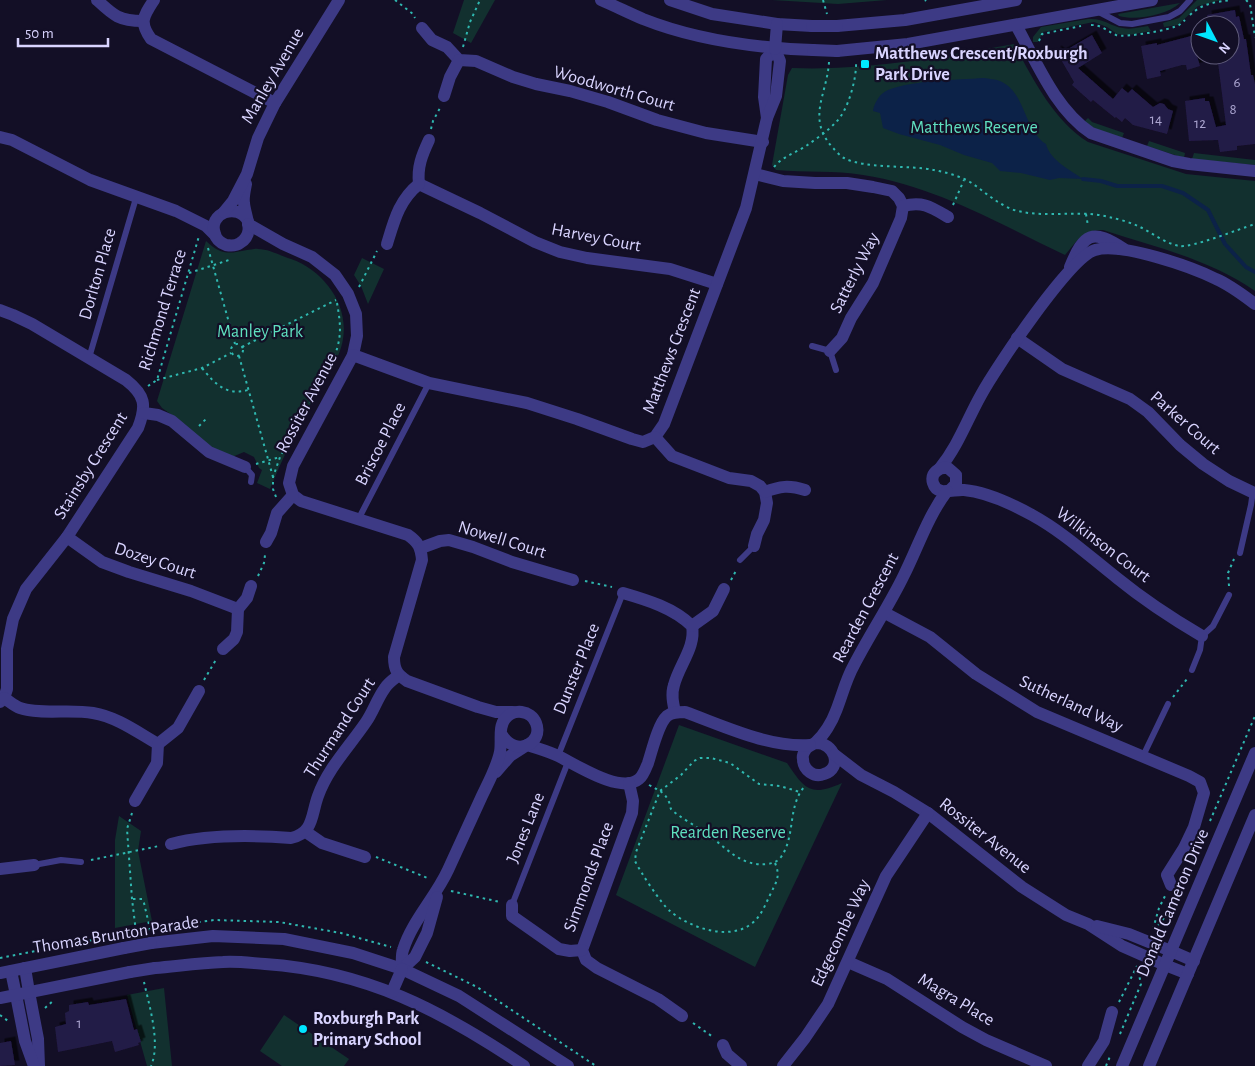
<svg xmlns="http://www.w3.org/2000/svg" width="1255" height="1066" viewBox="0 0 1255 1066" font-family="'Alegreya Sans',sans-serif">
  <defs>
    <filter id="shadow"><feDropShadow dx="4.5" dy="-4.5" stdDeviation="0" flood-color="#0009"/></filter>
  </defs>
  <rect width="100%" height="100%" fill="#130f26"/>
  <g fill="#12302f">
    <polygon points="464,0 495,0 471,43 453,33"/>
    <polygon points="772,0 887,0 838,4"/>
    <polygon points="1197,0 1221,0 1198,6 1178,25 1164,27 1163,23 1179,18"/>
    <path d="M1180,3C1167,15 1136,21 1119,16L1118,14Z"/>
    <path d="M1088,19C1105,18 1109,26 1123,28C1131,30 1140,27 1148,26L1151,31L1129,35L1117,34L1107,27L1094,22L1043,32L1038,42H1033V37L1041,27Z"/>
    <path d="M1014,44C1033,79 1054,121 1088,142L1186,174L1255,181V291C1209,259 1155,247 1103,230C1082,230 1077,241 1065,255C1000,224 935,186 863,175C835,170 805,173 776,170L772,165L788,75L792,68C867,71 940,57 1014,44Z"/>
    <polygon points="1088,118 1092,122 1124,133 1122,138 1091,127 1084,122"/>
    <polygon points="1149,141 1185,153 1184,158 1147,146"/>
    <polygon points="1194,153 1255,160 1255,165 1192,159"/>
    <path d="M206,241C221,255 228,254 247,250C250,250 255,248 258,249C269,249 281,256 291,259C323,270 349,304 343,339C340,360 322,384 311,403C296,431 282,459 270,489L257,483L262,470L259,468L254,457L244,452L232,457L210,447L182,422L162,408L157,401Z"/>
    <polygon points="362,258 384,269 368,304 361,286 354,275"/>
    <path d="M679,725L787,763C805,790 811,797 842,783L755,967L616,895Z"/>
    <polygon points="119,816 141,831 138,851 152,921 115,928 115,840"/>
    <polygon points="164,988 172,1066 147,1066 127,995"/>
    <polygon points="284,1015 349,1059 344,1066 282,1066 260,1051"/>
  </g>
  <path fill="#0c2248" d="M984,78C989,79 995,79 1000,81C1026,92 1023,129 1046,144C1050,160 1070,170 1083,179L1059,178L1050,180L1021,173L1000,171L992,163L964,155L940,145L899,134L883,128L880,113L873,111C874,103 880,93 888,90C914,80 955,80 984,78Z"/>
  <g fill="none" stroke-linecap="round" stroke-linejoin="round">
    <polyline stroke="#0c2248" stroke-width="4" points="1083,179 1101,181 1117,186 1162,186 1183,193 1208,210 1225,244 1246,267 1255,272"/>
  </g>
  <g fill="#241b47" filter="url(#shadow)">
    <polygon points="1235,10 1236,17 1239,16 1244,39 1246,39 1251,75 1253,75 1255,84 1255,144 1237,146 1237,150 1220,152 1218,140 1189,141 1185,101 1205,98 1205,101 1209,101 1216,127 1226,125 1217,55 1230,55 1230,25 1209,25 1207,15"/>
    <polygon points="1092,35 1102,53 1078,68 1113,99 1122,88 1128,93 1132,89 1153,107 1160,103 1164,104 1168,109 1173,111 1167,134 1133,125 1125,118 1122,122 1116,117 1115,118 1093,100 1091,102 1072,85 1074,82 1056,51 1057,50 1061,53"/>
    <polygon points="1191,36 1200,66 1187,70 1186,65 1182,65 1160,71 1161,76 1147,79 1141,46 1157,43 1157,45"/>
    <polygon points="126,999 134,1030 137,1029 141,1042 138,1043 139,1045 115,1052 112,1041 58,1052 55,1027 66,1024 65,1013 69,1011 69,1005 88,1002 89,1005"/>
    <polygon points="11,1041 15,1065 0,1066 0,1043"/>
  </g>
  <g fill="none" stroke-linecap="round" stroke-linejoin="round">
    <g stroke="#2fb8b0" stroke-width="2" stroke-dasharray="2.5 4" stroke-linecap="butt">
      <polyline points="395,0 413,14 415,18"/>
      <polyline points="823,0 827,14"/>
      <polyline points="925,0 926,1"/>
      <polyline points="1246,0 1250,4 1255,37"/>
      <path d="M1190,15C1203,3 1215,2 1232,0"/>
      <path d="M1091,25C1102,25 1107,31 1116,35C1125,38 1171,30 1179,25C1181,24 1183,22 1185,20"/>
      <polyline points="1039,41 1042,34 1081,26"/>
      <polyline points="463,47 470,22 480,0"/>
      <path d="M829,62C827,95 806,118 833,148C836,151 840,156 844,158C865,169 909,165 934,170C949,173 964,177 976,186C988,195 1000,205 1014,210C1045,219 1078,209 1109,217C1118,219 1129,222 1138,226C1151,232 1164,243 1179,246C1192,248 1239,229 1255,224"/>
      <polyline points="431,129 433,121 440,108"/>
      <path d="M774,167C782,157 795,153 806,146C816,139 828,131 836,122C848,111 857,78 856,61"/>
      <polyline points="953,205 964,180"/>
      <polyline points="1086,214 1088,226"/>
      <polyline points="208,248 235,344"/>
      <polyline points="189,273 232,259"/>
      <polyline points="359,287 377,251"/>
      <circle cx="237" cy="350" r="6"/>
      <polyline points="242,347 336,300"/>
      <polyline points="239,356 273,477"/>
      <path d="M202,368C215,384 226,396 248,390"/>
      <polyline points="157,380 202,368 231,353"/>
      <polyline points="148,386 157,380 199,236"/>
      <polyline points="199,426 207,418"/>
      <polyline points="256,464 280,457"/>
      <path d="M276,497L273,489V477L280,457L333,360C342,338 341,326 337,303"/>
      <polyline points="258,576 264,563 265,555"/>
      <polyline points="731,580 737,569"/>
      <polyline points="585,581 612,587"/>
      <polyline points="1229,586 1228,573 1234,559"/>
      <polyline points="204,680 217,658"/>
      <polyline points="1173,697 1187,679"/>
      <path d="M649,785C658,790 665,792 669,802C670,804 670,807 671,809C676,815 699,828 706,833C727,848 740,867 768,864C773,863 777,862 781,857C796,836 787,806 805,786"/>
      <polyline points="132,813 127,829 132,899 136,932"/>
      <polyline points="1210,821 1255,716"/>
      <polyline points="376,857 430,879"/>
      <polyline points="91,860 159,846"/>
      <path d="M775,863C781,877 776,882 770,895C765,905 761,917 751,924C729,941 690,928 670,911C662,905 639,870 635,861L636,852L660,791L681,775L694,761L700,758H711L730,763L759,784L780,786L800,792"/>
      <polyline points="1184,883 1196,853"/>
      <polyline points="451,891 500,902"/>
      <polyline points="133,899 142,899 144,903 150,929"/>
      <polyline points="1153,929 1159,908 1165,896"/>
      <polyline points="1154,930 1164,918 1171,915 1179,895"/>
      <polyline points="0,958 150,929 214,920 279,922 341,933 391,947"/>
      <polyline points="426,962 477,987 596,1066"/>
      <path d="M144,982C149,1005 161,1043 151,1066"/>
      <polyline points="1119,1002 1137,966"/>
      <polyline points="45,1008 54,1000"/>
      <polyline points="0,1015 8,1021"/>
      <polyline points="693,1023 713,1037"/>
      <polyline points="1120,1034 1141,984 1137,966"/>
      <polyline points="1106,1066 1111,1054"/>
    </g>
    <g stroke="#3d3a85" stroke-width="6">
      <polyline points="1099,12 1120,23 1132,24 1169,17 1180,11 1190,0"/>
      <polyline points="812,346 830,351 836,370"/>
      <polyline points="89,358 136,198"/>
      <polyline points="245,467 252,475 251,482"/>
      <polyline points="359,518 429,383"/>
      <polyline points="1240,553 1251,505 1253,491"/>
      <polyline points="740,560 754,546"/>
      <polyline points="1192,670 1200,650 1202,636 1213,626 1229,595"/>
      <polyline points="558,756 623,593"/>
      <polyline points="1143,756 1168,704"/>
      <polyline points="34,865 61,860 81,862"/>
      <polyline points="512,905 568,762"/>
    </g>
    <g stroke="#3d3a85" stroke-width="12">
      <path d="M97,0C113,15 119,21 143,21"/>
      <path d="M154,0C143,17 139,22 151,39L275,103"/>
      <path d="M1016,25C1036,61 1055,109 1091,133L1173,161L1189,164L1255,171"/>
      <polyline points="422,28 432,40 447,47 459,60 476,61 513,77 536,84 570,91 608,102 657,120 706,133 763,142"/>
      <polyline points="444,96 450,77 459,60"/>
      <polyline points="767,118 764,97 766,59 775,49"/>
      <polyline points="0,137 12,140 90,180 176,211 206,226 215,235"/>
      <polyline points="755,174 783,181 815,183 847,183 873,187 892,191 899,198 903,206 901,218 873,283 851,318 842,338 830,351"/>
      <path d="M246,184C245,190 243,197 244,203C245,217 256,233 240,243C236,246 231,246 226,245C221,243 216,239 215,234C207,213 238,202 248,221"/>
      <polyline points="419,184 480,213 535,242 560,252 587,258 670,269 717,284"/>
      <path d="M419,184C417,167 422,155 429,140"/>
      <path d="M903,206C923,201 931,207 948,217"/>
      <polyline points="224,212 233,201 247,174 258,138 275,103 339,0"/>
      <path d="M248,224L283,244L312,257L335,275L348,294L356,314L357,336L353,355L293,466L289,483L293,495L301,501L408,535C418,542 421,547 422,560L394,657C394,670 397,674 407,681L478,707L496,712H513"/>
      <path d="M387,244C394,221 399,200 419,184"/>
      <path d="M1070,267C1084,233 1092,228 1124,249"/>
      <path d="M0,310L13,315L32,324L126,380C145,395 147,405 138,428L67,537L26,589L13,619L7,649V689L4,698L0,702"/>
      <polyline points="1017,338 1062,369 1130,399 1148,412 1180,445 1203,464 1229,481 1252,492"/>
      <polyline points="353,355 429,383 527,403 577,419 632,439 643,442 655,437 664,424 746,208 767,118 776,96 780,61 775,49"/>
      <polyline points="144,413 158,415 172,421 209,452 245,467"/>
      <polyline points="655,437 672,456 729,478 751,481 760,486 765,492 767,503 764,520 757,534 754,546"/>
      <path d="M940,468C958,446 967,420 981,395C995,369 1070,257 1095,250C1121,242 1192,267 1216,279C1230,285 1243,295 1255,304"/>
      <path d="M950,490L956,484V475L948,468C939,467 930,473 933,483C937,497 954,489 964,490C986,492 1012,504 1032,515C1063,532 1089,556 1117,578C1144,600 1173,619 1202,636"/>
      <path d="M765,492C780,486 789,485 805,490"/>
      <polyline points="67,537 102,562 129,572 191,591 238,609"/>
      <polyline points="266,542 271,533 277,513 293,495"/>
      <polyline points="421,548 440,541 449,540 473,547 512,562 573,580"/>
      <path d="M623,593C647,600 674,608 692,626C696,647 679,665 674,685C671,694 673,703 675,712"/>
      <polyline points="885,613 930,637 976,674 1037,712 1189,776 1200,782 1204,793 1194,827 1184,848 1167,875 1171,885"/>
      <polyline points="692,626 713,611 724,589"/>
      <polyline points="223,649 234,639 237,632 238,609 247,598 251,586"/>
      <path d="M4,698C9,701 14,706 20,708C40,715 70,709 93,713C117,717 137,732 158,744"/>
      <path d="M815,743C835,742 843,768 824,774C814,778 803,770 803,759C802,756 804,752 806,749C809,745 813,745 816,742C824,735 832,722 836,711C842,696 846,679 854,665C870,634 889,606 904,575C918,547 928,516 947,491"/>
      <polyline points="158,744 178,728 199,691"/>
      <path d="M527,745C537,748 547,751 556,755C574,763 620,795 639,779C643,776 646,768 648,763C652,751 658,724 667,716C672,712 678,712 685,712C724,726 769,748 810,745"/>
      <polyline points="835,755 861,775 894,792 928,813 1022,887 1066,915 1088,924 1122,946 1165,965"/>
      <polyline points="496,772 510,756 524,747"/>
      <polyline points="629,783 633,801 632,813 582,950 586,960 597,968 658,999 682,1016"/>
      <polyline points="135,801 157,763 158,744"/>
      <polyline points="306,832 322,843 365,857"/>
      <path d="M171,844C209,834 252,835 291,838C314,833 311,815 318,796C328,768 349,747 366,722C373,712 377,699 385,688C388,683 394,679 399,675"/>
      <polyline points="0,869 34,865"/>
      <polyline points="512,905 512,916 559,949 570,951 582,950"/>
      <polyline points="1097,926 1129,934 1171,951"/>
      <polyline points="848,962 887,979 962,1027 986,1040 1046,1066"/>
      <path d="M402,969C402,963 401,955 403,950C412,921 435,898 448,870C459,846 470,822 481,798C488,783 497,767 500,752C502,741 498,727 505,719C513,708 531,710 536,723C544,743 516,758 502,735"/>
      <polyline points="402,969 415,957 427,933 437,897"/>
      <polyline points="29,992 38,1039 39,1066"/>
      <polyline points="16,995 25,1041 34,1066"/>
      <polyline points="723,1045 727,1054 741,1066"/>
      <polyline points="783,1066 805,1038 828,1004 886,876 928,813"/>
      <polyline points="1088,1066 1104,1041 1112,1012"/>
    </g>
    <g stroke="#3d3a85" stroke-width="12">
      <path d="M601,0C615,6 629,13 643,19C696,40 756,48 813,50"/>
      <polyline points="670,0 712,14 777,24 812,26"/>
      <polyline points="837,26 905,20 1016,0"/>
      <polyline points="775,49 777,24"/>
      <polyline points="837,51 908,44 1152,0"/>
      <polyline points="151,943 213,936 284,939 353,953 402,969 459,996 568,1066"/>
      <polyline points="1171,951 1194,961"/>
      <polyline points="1165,965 1188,974"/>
      <polyline points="25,968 29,992"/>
      <path d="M155,968C178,966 200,963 223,962C237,961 251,963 265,964C366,971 441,1010 524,1066"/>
      <polyline points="11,971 16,995"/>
      <polyline points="0,973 124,948"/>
      <polyline points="392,992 402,969"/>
      <polyline points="0,998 130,972"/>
      <polyline points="1122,1066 1255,753"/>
      <polyline points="1149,1066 1255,815"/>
    </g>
    <g stroke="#3d3a85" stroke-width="12">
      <polyline points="812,26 837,26"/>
      <polyline points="813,50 837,51"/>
      <polyline points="124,948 151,943"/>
      <polyline points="130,972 155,968"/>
    </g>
  </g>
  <g fill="#00e5ff" stroke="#130f26" stroke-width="2">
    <rect x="860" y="59" width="10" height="10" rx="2.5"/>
    <circle cx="303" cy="1029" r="5"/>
  </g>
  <g text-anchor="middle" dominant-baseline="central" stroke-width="4.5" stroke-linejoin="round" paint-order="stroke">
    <g font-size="15" fill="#aca6d1">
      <text x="1237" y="82">6</text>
      <text x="1233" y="109">8</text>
      <text x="1156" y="119">14</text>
      <text x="1200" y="123">12</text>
      <text x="79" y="1023">1</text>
    </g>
    <g font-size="18" font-weight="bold" fill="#d9d4ff" stroke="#130f26" text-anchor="start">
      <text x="875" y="54">Matthews Crescent/Roxburgh<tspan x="875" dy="21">Park Drive</tspan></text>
      <text x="313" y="1019">Roxburgh Park<tspan x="313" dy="21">Primary School</tspan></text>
    </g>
    <g font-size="18" fill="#d9d4ff" stroke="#130f26">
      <text transform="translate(273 76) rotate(-60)">Manley Avenue</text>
      <text transform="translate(614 89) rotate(16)">Woodworth Court</text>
      <text transform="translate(596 238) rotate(11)">Harvey Court</text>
      <text transform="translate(855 273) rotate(-63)">Satterly Way</text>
      <text transform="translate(98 274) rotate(-74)">Dorlton Place</text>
      <text transform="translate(163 310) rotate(-73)">Richmond Terrace</text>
      <text transform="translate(672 351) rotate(-69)">Matthews Crescent</text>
      <text transform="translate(307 403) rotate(-62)">Rossiter Avenue</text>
      <text transform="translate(1185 423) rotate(41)">Parker Court</text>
      <text transform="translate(381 444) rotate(-63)">Briscoe Place</text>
      <text transform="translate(91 466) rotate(-58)">Stainsby Crescent</text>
      <text transform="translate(502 540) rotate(17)">Nowell Court</text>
      <text transform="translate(1103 545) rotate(37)">Wilkinson Court</text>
      <text transform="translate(155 561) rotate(18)">Dozey Court</text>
      <text transform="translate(866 608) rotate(-62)">Rearden Crescent</text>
      <text transform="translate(577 669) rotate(-68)">Dunster Place</text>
      <text transform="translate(1071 704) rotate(25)">Sutherland Way</text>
      <text transform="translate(340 728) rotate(-57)">Thurmand Court</text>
      <text transform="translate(526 828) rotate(-68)">Jones Lane</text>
      <text transform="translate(985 836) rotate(38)">Rossiter Avenue</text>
      <text transform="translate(589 877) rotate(-70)">Simmonds Place</text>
      <text transform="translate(1173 903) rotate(-67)">Donald Cameron Drive</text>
      <text transform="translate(841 933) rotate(-65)">Edgecombe Way</text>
      <text transform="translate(116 935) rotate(-9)">Thomas Brunton Parade</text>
      <text transform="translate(956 1000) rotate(31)">Magra Place</text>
    </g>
    <g font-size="18" fill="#5fe0c0" stroke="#130f26">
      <text x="974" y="128">Matthews Reserve</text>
      <text x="260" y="332">Manley Park</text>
      <text x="728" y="833">Rearden Reserve</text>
    </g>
  </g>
  <g transform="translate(1215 40) rotate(131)"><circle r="24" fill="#130f26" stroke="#625e7d"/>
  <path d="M0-4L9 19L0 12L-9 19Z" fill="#00e5ff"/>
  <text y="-8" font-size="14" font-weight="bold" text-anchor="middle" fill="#d9d4ff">N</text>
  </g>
  <path d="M18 38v8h90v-8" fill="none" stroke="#d9d4ff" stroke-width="2.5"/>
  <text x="25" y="38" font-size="15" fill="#d9d4ff" stroke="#130f26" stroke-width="4" paint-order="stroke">50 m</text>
</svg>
